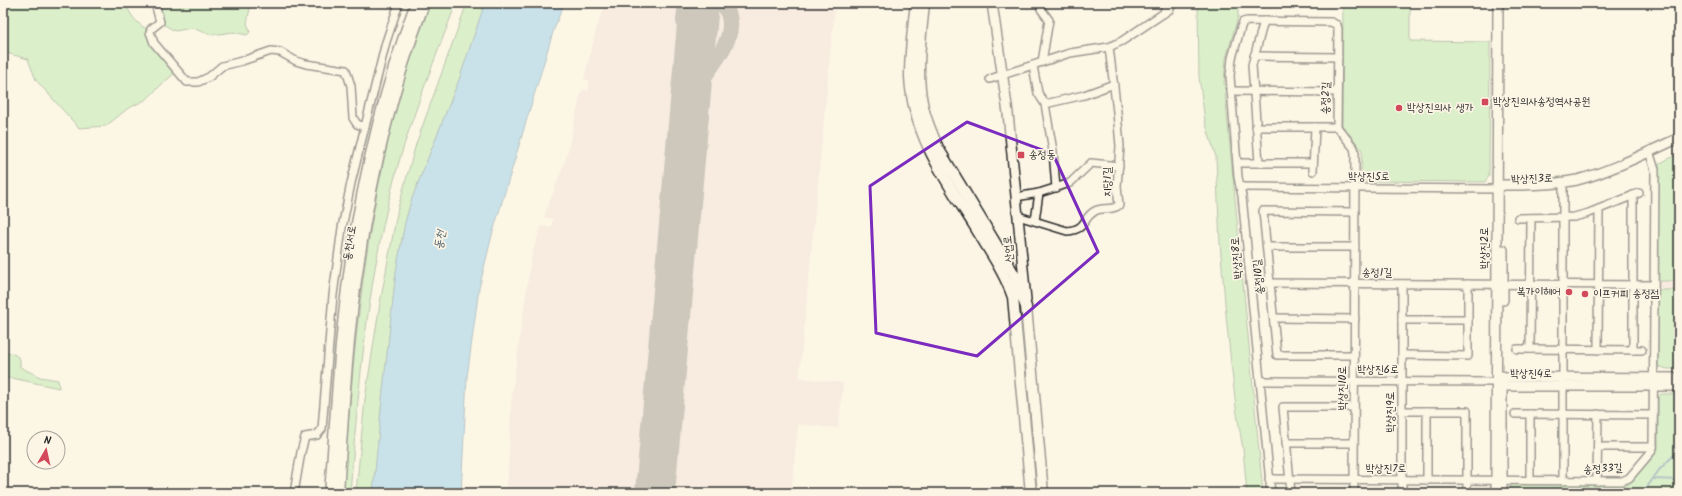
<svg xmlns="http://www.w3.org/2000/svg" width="1682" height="496" viewBox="0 0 1682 496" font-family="Kalam,'Poor Story',sans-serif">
  <rect width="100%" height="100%" fill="#fcf5e5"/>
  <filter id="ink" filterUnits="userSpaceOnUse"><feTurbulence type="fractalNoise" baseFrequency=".025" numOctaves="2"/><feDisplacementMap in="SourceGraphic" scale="8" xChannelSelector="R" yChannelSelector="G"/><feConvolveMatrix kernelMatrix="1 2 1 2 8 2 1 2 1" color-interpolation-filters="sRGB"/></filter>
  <g filter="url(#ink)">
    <g fill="#f3ddd8">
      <polygon points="606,3 835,3 799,378 843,383 838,428 798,424 791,493 507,493 512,395 531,259 541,226 551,228 553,219 544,217 566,159 582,90 589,91 589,80 584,80 597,27"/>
      <polygon points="1679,153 1679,369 1676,369 1677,291 1658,290 1658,281 1677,280 1677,154"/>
    </g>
    <g fill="#b4e7a8" stroke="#70896a">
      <path d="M3,3H125C131,15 135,23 147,29V31L175,73L162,84L147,99L127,109L106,126L79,128L36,80L28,59L3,52Z"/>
      <polygon points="156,3 251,3 247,23 250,32 247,35 233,32 212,35 192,28 175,31 161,23"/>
      <path d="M431,3H456C436,57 414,110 398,165C368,272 359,383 350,493H343C355,327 369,159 431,3Z"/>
      <polygon points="467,3 485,3 459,80 411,201 405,223 396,272 382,400 373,493 356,493 365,399 380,303 398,208 416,144"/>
      <polygon points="1198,3 1238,3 1238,17 1226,58 1224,83 1263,493 1247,493 1243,449 1236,408 1227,326 1220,243 1216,157 1205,121 1199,77"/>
      <polygon points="1343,3 1410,3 1410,41 1490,42 1489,176 1485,182 1364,181 1361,178 1362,150 1342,125"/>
      <polygon points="1677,154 1677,281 1658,281 1659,164"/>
      <polygon points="1658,290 1677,290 1676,369 1667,369 1658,366"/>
      <polygon points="3,351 14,354 20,359 20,367 40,377 58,380 59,388 12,378 3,378"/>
      <polygon points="1661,394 1679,394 1679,493 1509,493 1509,489 1513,484 1628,485 1658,450 1658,397"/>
    </g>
    <polygon fill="#8dcaed" stroke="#668a9f" points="485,3 564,3 553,32 492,235 479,288 467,377 461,493 373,493 382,400 396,272 405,223 411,201 459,80"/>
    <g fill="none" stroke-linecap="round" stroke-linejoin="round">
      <g stroke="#668a9f" stroke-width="2">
        <polyline points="1654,479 1679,480"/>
        <polyline points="1643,493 1659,470 1679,450"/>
      </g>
      <g stroke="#949088" stroke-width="16">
        <polyline points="686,3 684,21 690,42 692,74"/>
        <path d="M689,113C691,104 692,96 697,87C711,64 746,32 722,3"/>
      </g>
      <polyline stroke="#949088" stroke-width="40" points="655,493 699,3"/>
      <g stroke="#2b2b2b" stroke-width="10">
        <g id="minor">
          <polyline points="155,3 160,22 151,29 150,32 154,43 187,82 198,82 209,77 222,66 242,61 271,51 280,52 296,61 306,64 346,70 351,86 353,118 357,124 365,127"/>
          <polyline points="1041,3 1041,9 1049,20 1042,62"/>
          <polyline points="1164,13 1166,3"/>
          <polyline points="1254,56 1338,57"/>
          <polyline points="1033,66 1038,93 1045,104"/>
          <polyline points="990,79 1070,53 1109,47 1122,41 1170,9 1172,3"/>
          <polyline points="1231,91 1337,92"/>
          <polyline points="1256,127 1337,127"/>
          <polyline points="1237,163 1313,163"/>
          <polyline points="1259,163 1252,65 1264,21"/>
          <polyline points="1313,171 1315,127"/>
          <polyline points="1240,187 1497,189"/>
          <polyline points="1056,188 1053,151 1045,104 1084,95 1114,84"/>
          <polyline points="1633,195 1633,350"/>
          <polyline points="1016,197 1039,193 1070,183 1091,163 1119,166"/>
          <path d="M1018,216L1067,231C1088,229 1082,218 1095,211C1102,207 1113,211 1119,205L1117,187L1120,146L1117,112L1109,47"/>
          <polyline points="1518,218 1574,217 1589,213 1639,193"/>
          <polyline points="1035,221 1039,193"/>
          <polyline points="1267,247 1355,247"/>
          <polyline points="1250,283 1654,285"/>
          <polyline points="1274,318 1355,319"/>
          <polyline points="1402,320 1468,320"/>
          <polyline points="1517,349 1642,350"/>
          <polyline points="1530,349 1531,218"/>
          <polyline points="1598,350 1599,209"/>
          <polyline points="1354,355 1277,355 1263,211 1355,212"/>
          <polyline points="1402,355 1468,356 1468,284"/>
          <polyline points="1260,381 1496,382"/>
          <polyline points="1402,411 1467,411 1467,493"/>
          <polyline points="1427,411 1427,480"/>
          <polyline points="1515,414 1653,415"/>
          <polyline points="1286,443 1354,443"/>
          <polyline points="1598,447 1653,447"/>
          <polyline points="1269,479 1622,481 1629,478 1651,452 1653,447 1655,170 1649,151"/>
          <polyline points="1530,480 1530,414"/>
          <polyline points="1563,481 1563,183"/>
          <polyline points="1597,481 1598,414"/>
          <polyline points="294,493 301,452 305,437 317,435 322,429 333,295 342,228 351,183 386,42 399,3"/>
          <polyline points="1271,493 1242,196 1238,177 1230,76 1232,58 1241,27 1243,22 1247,21 1331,22 1337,25 1338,29 1337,127 1354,148 1355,153 1354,493"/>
          <polyline points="1291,493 1283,407 1354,407"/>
          <polyline points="1402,493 1402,284"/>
        </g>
      </g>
      <g stroke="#2b2b2b" stroke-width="12">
        <g id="tertiary">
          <polyline points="992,3 1008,113 1026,300"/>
          <path d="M1497,189L1503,185C1528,185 1552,185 1577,180C1609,172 1648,152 1679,138"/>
          <polyline points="1503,300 1503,250"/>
          <polyline points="1497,381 1502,377 1679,378"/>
          <polyline points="1497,382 1502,386 1679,386"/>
          <polyline points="1496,493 1498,3"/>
          <polyline points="1502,493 1502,376"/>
        </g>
      </g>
      <g stroke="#2b2b2b" stroke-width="13">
        <g id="secondary">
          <path d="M916,3C913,27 910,52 910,76C912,132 945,179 974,225C988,249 1004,271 1013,297L1031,493"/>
          <path d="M924,3C921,37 915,73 923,107C926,121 932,134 938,148L1014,274L1026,307L1043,493"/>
          <path d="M330,493C336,418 339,342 350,267C363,177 384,88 416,3"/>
          <path d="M338,493C342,433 345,372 352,312C364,207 387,102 424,3"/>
        </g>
      </g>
      <use href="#minor" stroke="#fcf5e5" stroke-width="7"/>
      <use href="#tertiary" stroke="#fcf5e5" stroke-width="9"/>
      <use href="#secondary" stroke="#fcf5e5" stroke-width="10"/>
    </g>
  </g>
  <path d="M0 0H1682V496H0ZM967,122L1053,154L1098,252L977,356L876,333L870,186Z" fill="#fcf5e5" fill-opacity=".55" fill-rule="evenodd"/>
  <path fill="none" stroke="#7b2cbf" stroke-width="3" stroke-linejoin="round" d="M967,122L1053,154L1098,252L977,356L876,333L870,186Z"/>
  <g fill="#d1495b" stroke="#fcf5e5" stroke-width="1.5">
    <rect x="1481" y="98" width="8" height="8" rx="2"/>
    <circle cx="1399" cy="108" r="4"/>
    <rect x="1017" y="151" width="8" height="8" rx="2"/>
    <circle cx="1569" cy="292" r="4"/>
    <circle cx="1585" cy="294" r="4"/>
  </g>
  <g text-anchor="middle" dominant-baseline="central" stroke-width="3.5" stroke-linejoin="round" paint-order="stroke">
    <g font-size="11" fill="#2b2b2b" stroke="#fcf5e5">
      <text transform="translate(1326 98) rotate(-89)">송정2길</text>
      <text x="1369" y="177">박상진5로</text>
      <text transform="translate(1532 179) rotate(-2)">박상진3로</text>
      <text transform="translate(1108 182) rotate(-90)">지당1길</text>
      <text transform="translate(350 243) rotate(-81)">동천서로</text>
      <text transform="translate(1485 248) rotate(-90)">박상진2로</text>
      <text transform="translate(1009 249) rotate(-96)">산업로</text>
      <text transform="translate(1237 258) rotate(-95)">박상진8로</text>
      <text x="1377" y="273">송정1길</text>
      <text transform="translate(1259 277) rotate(-96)">송정10길</text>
      <text x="1378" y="370">박상진6로</text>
      <text x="1531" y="374">박상진4로</text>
      <text transform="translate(1343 388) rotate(-90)">박상진10로</text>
      <text transform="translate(1391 412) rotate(-90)">박상진9로</text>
      <text x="1386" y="469">박상진7로</text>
      <text transform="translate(1603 469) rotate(-3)">송정33길</text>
    </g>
    <g font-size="11" fill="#2b2b2b" stroke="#fcf5e5" text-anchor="start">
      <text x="1493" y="102">박상진의사송정역사공원</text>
      <text x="1407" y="108">박상진의사 생가</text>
      <text x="1029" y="155">송정동</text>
      <text x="1561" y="292" text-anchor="end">복가이헤어</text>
      <text x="1593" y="294">이프커피 송정점</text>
    </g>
    <g font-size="12" font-style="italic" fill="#485b65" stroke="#fcf5e5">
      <text transform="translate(440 240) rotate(-80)">동천</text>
    </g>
  </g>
  <rect width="1682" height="496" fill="none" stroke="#fcf5e5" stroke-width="16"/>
  <rect x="8" y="8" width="1666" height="480" fill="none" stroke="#2b2b2b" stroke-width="1.5" filter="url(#ink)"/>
  <g transform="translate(46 450) rotate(9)"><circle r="19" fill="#fcf5e5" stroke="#a8a49b"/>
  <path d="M0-3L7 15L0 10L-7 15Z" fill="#d1495b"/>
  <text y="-6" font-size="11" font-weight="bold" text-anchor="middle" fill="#2b2b2b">N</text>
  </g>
</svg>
